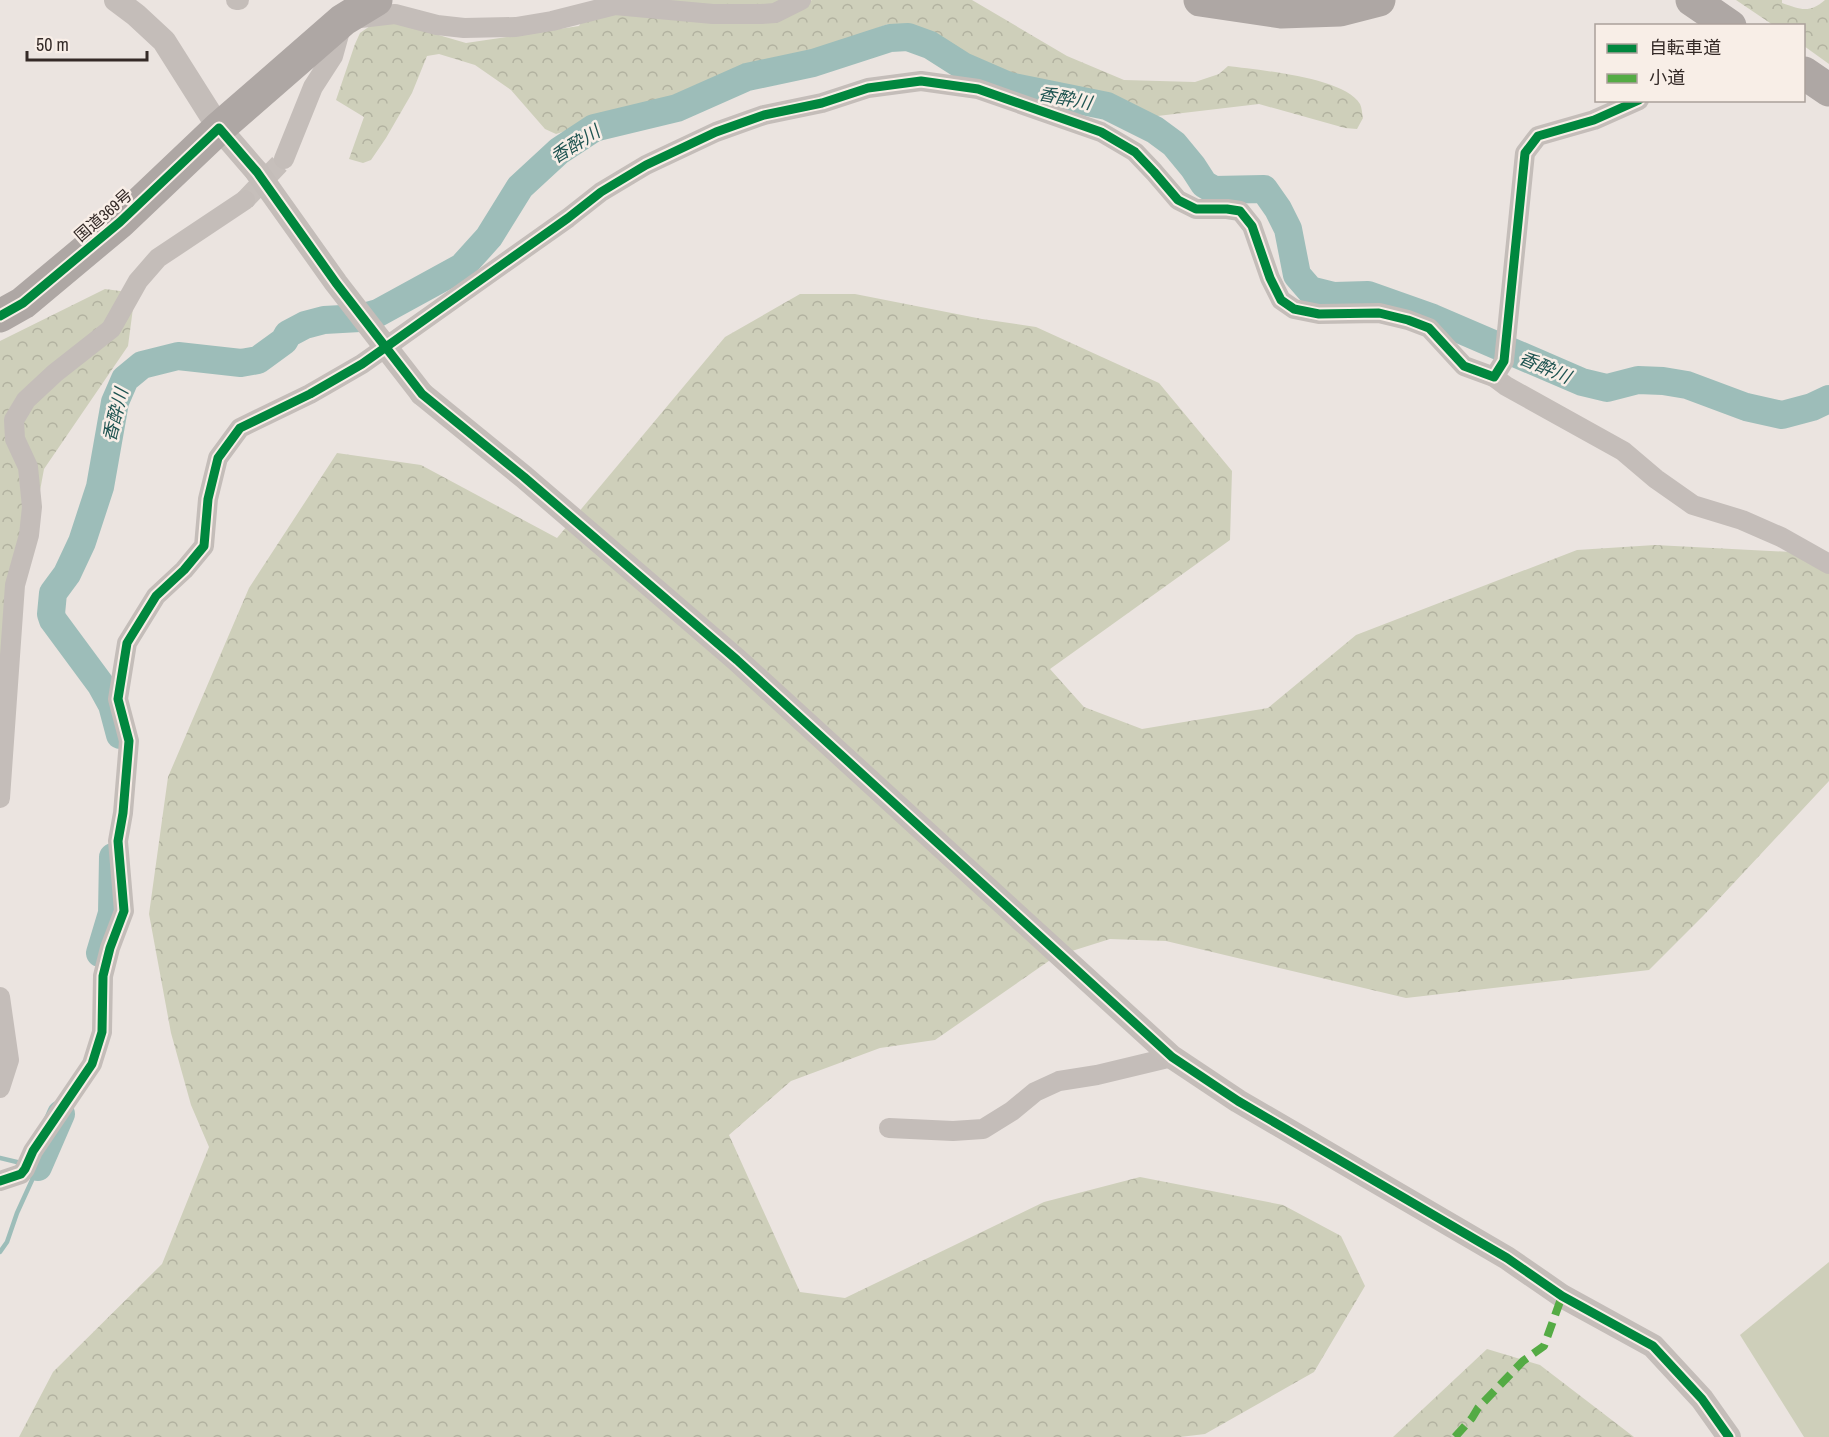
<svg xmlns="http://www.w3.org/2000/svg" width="1829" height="1437" viewBox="0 0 1829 1437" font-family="'Archivo Narrow','Noto Sans JP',sans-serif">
  <defs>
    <pattern id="forest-crowns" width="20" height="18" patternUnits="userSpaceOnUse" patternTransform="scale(1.5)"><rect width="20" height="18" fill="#cecfba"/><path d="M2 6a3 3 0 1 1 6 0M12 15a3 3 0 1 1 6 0" fill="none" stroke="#b2b2a0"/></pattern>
  </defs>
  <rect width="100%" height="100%" fill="#ebe4e0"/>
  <g fill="url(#forest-crowns)">
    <path d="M595,0H792L798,7L812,0H972L1067,56L1124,80L1195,82L1219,74L1228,66C1258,70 1344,77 1360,104C1362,108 1362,114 1363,118L1357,129L1345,128L1259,104L1149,117L1087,95L1006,75L902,26L888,24L808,54L556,134L545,129L511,90L475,65L439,54L427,56L412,93L386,138L371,160L363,163L349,159L364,117L336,100L355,44L360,33L370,26L394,22L466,43L579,26Z"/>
    <path d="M1736,0H1782V3C1800,9 1809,14 1825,0H1829V64L1804,46V26L1773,25Z"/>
    <polygon points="105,289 135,293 128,346 44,469 32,534 0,756 0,341"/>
    <polygon points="800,294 855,294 982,319 1036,327 1159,383 1232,471 1230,540 1050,669 1084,707 1142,729 1268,708 1356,635 1577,550 1655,545 1829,554 1829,781 1703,916 1649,970 1406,998 1166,941 1110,939 1056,956 935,1040 880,1048 791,1081 729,1135 800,1292 845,1298 1044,1202 1140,1177 1283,1205 1341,1236 1365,1286 1314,1372 1205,1434 1180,1437 19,1437 53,1372 162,1264 209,1147 191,1105 171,1033 149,914 168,777 249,588 337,453 421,465 557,538 725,337"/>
    <polygon points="1487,1349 1540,1365 1634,1437 1393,1437"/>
  </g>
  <polygon fill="#cecfba" points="1829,1262 1829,1437 1804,1437 1740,1335"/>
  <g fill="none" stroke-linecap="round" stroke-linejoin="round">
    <g stroke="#9dbdb9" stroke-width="4.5">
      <polyline points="0,1158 21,1163"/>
      <polyline points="0,1252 7,1242 17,1213 38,1167 32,1166"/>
    </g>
    <g stroke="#9dbdb9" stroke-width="28">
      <polyline points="120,735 112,705 101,685 53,620 51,614 53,593 67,574 82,542 100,487 115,402 125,379 142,365 178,356 241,363 258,360 284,341 288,334 305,325 324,320 360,318 378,313 462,267 489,237 520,187 559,151 594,128 677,108 747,77 813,63 890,38 908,37 930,45 963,66 1009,86 1107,106 1155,130 1174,144 1193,167 1204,184 1214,190 1264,189 1278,209 1288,229 1297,275 1310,290 1334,296 1368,295 1433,318 1582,382 1607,388 1638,380 1663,381 1687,385 1746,407 1782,415 1812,407 1829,399"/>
      <polyline points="100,953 112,913 113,857"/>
      <polyline points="38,1167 61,1114"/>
    </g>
    <polyline stroke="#c6bfbb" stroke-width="20" stroke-dasharray="20 10" stroke-linecap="butt" points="245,200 284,159"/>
    <g stroke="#c4bdb9" stroke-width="20">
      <polyline points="236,0 239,0"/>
      <polyline points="284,159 313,87 333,56 343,20 395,14 437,25 464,28 516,27 552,21 615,5 713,14 761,14 775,13 801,0"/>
      <polyline points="1494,377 1506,386 1623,451 1656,479 1693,505 1742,520 1781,537 1829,564"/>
      <polyline points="0,798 15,585 29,535 32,507 28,467 15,439 14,420 26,400 55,373 111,329 138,281 158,258 245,200"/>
      <polyline points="0,997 9,1060 0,1088"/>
      <polyline points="889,1128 953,1131 983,1129 1012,1111 1035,1092 1059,1081 1097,1075 1172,1057"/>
      <polyline points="0,1181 21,1174 25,1169 33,1151 92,1064 102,1032 103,976 110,948 124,911 118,841 123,813 129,741 118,699 127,643 156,596 184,570 204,546 208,499 218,458 240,428 310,394 362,364 568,218 601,192 646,165 716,132 764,115 822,103 868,88 921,81 978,89 1101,132 1135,152 1154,172 1178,200 1196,209 1227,209 1240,211 1252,226 1270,278 1281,300 1294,309 1319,314 1379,313 1408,320 1429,328 1464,366 1494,377 1504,361 1525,153 1538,136 1594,120 1639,100"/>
    </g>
    <g stroke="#c4bdb9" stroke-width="24">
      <polyline points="116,0 136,15 164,41 219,128 257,172"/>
      <polyline points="422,394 524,477 737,660 1172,1057 1238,1101 1507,1258 1562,1296 1653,1346 1702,1399 1729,1437"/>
    </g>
    <g stroke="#aea7a4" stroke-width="33">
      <polyline points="1200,0 1281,12 1340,10 1379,0"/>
      <polyline points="1692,0 1730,26"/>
      <polyline points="1804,73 1829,90"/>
      <polyline points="0,316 23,303 120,222 219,128 343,20 376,0"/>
    </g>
    <polyline stroke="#c4bdb9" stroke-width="24" points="257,172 336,283 422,394"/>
    <polyline stroke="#54ab44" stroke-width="8" stroke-dasharray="15 8" stroke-linecap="butt" points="1455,1437 1472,1418 1478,1408 1523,1361 1544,1346 1562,1296"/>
    <g stroke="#f8eee7" stroke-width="13">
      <g id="cycleway">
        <polyline points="0,316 23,303 120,222 219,128 257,172 336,283 422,394 524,477 737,660 1172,1057 1238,1101 1507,1258 1562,1296 1653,1346 1702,1399 1729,1437"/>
        <polyline points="0,1181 21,1174 25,1169 33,1151 92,1064 102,1032 103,976 110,948 124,911 118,841 123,813 129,741 118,699 127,643 156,596 184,570 204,546 208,499 218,458 240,428 310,394 362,364 568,218 601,192 646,165 716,132 764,115 822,103 868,88 921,81 978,89 1101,132 1135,152 1154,172 1178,200 1196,209 1227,209 1240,211 1252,226 1270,278 1281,300 1294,309 1319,314 1379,313 1408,320 1429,328 1464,366 1494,377 1504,361 1525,153 1538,136 1594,120 1639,100"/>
      </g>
    </g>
    <use href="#cycleway" stroke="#00873e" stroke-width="9"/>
  </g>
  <g text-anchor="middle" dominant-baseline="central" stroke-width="5" stroke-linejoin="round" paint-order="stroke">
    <g font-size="16" fill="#342a27" stroke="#f8eee7">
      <text transform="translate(103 215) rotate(-41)">国道369号</text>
    </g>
    <g font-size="18" font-style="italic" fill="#1f5451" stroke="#f8eee7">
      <text transform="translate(1065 98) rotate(11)">香酔川</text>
      <text transform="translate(575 144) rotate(-32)">香酔川</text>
      <text transform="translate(1545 367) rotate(23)">香酔川</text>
      <text transform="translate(115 415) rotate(-76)">香酔川</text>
    </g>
  </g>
  <rect x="1595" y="24" width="210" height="78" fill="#f8eee7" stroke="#aaa09a" stroke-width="1.5"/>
  <rect x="1607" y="44" width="30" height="9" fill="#00873e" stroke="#aaa09a" stroke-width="1.5"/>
  <text x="1649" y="54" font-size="18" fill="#342a27">自転車道</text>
  <rect x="1607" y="74" width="30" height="9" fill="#54ab44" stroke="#aaa09a" stroke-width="1.5"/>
  <text x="1649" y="84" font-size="18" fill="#342a27">小道</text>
  <path d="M27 51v9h120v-9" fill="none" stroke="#342a27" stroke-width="3"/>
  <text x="36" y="51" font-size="18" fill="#342a27" stroke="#f8eee7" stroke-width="4.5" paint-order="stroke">50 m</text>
</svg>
